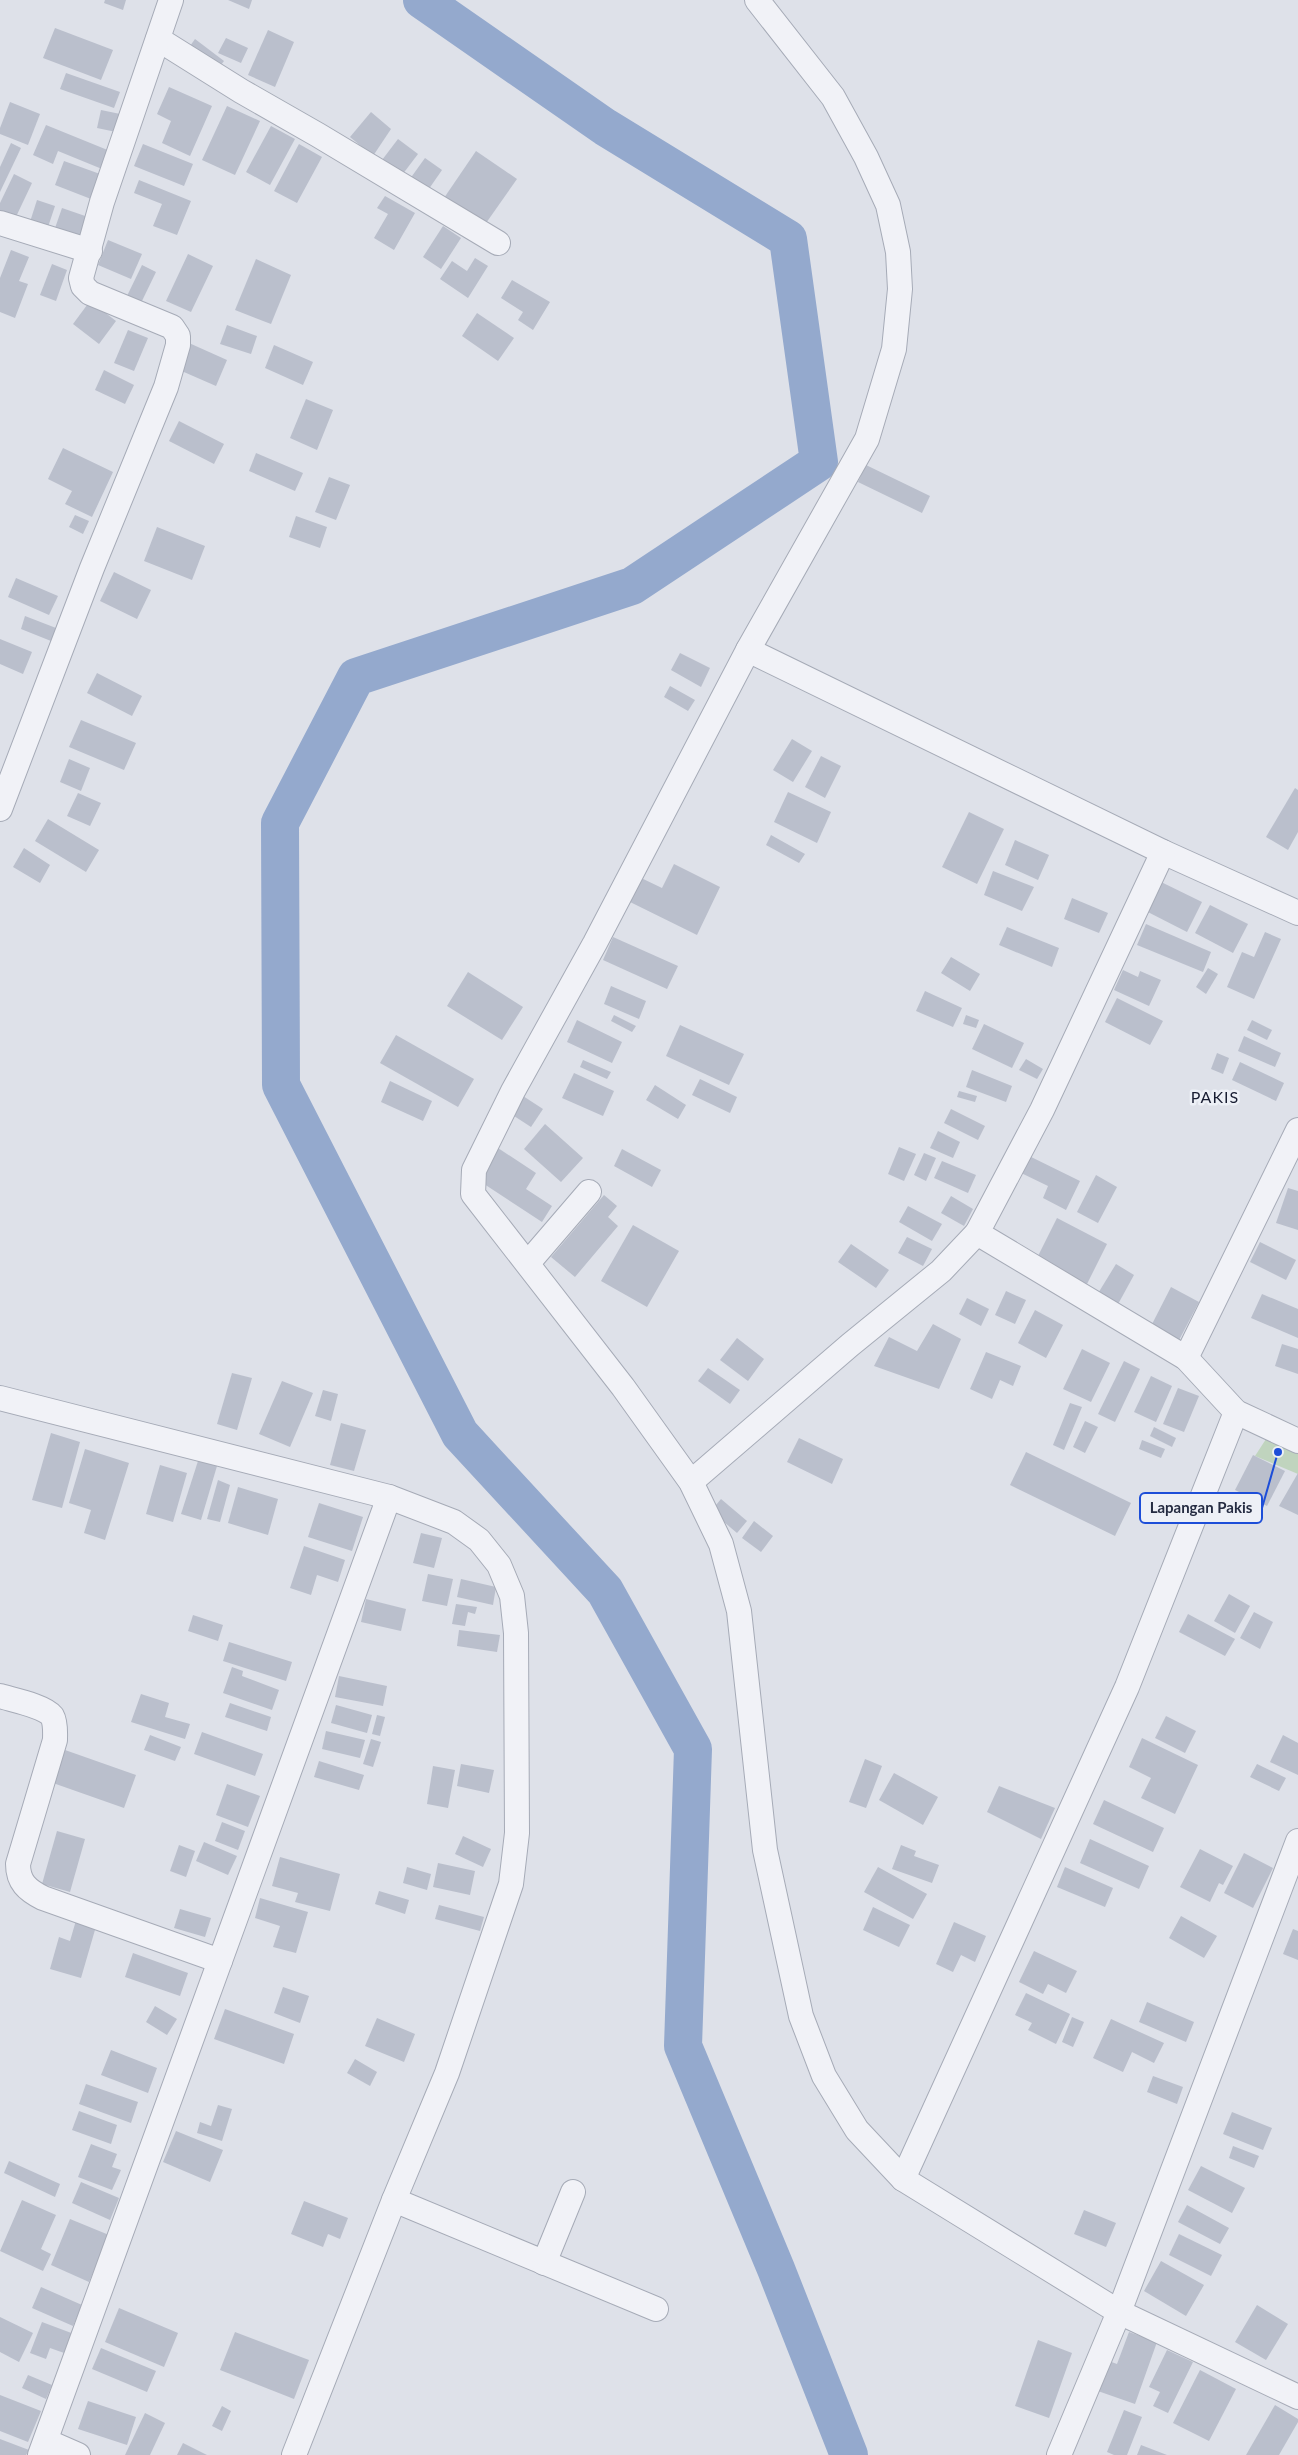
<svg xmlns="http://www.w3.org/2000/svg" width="1298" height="2455" viewBox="0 0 1298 2455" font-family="Lato,sans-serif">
  <rect width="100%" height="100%" fill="#dee1e9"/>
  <polygon fill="#c0d4be" points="1268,1436 1298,1449 1298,1474 1255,1456"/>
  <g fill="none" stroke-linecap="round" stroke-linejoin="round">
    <polyline stroke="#94a9cd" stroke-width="38" points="422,0 605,127 788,239 819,462 632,586 356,677 280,823 281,1085 460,1434 605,1591 693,1749 683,2046 776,2269 849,2455"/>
  </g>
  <g fill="#babfcc">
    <polygon points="105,0 126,0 123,10 104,3"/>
    <polygon points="228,0 252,0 249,9"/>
    <polygon points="55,28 113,50 101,80 43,58"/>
    <polygon points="268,30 294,42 275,87 248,75"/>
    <polygon points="226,38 248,48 241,63 218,53"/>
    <polygon points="195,39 224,61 217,70 188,49"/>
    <polygon points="66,73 120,92 114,108 60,89"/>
    <polygon points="169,87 212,106 190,156 162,143 171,121 157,114"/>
    <polygon points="10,102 40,114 28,145 0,134 0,128"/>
    <polygon points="227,106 260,121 235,175 202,160"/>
    <polygon points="101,110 125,115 121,133 97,128"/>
    <polygon points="371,112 391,129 373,156 350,137"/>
    <polygon points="46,125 110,151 102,169 58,151 53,164 33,155"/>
    <polygon points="271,126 295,139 270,185 246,172"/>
    <polygon points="398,139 418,154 399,179 379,164"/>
    <polygon points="11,143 21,148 0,192 0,167"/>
    <polygon points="143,144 193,164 184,186 134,166"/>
    <polygon points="299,144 322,157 297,203 274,191"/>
    <polygon points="476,151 517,179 484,226 444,198"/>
    <polygon points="425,158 442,170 424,196 407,183"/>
    <polygon points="64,161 100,174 91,199 55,185"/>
    <polygon points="14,174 32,183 14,221 0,214 0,203"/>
    <polygon points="139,180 191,201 177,235 153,226 162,204 134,193"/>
    <polygon points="385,196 415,213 394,250 374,238 388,214 377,208"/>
    <polygon points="37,200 55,206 46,233 28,228"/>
    <polygon points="62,208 91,218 83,241 54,231"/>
    <polygon points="443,226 461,238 441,269 423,257"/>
    <polygon points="108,240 142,254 131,279 98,265"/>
    <polygon points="11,250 29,257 19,281 28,284 15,318 0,312 0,278"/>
    <polygon points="188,254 213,266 191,312 166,301"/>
    <polygon points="475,258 488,266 468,298 440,279 452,261 467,271"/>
    <polygon points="256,259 291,275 271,324 235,310"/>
    <polygon points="52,264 67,270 56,301 40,295"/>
    <polygon points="142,265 156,272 141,303 127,296"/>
    <polygon points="512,280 550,302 533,330 518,320 523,312 501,298"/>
    <polygon points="90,301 116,321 99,344 73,324"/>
    <polygon points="477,313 514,338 498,361 462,336"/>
    <polygon points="227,325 257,336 251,354 220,344"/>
    <polygon points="128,330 148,338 134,371 114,363"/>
    <polygon points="189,343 227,360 216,386 177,369"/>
    <polygon points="274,345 313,362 303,385 265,368"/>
    <polygon points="104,370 134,385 125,404 95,390"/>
    <polygon points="306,399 333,410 317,450 290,438"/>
    <polygon points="179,421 224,444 214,464 169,441"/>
    <polygon points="63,448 113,472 92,517 65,504 72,491 48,479"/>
    <polygon points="256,453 303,473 295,491 249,471"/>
    <polygon points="866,465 930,496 922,513 858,482"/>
    <polygon points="329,477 350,485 336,520 315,512"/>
    <polygon points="75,515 89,521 83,534 69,527"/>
    <polygon points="296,516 327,527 320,548 289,537"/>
    <polygon points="157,527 205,546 192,580 144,561"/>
    <polygon points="114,572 151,590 137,619 100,601"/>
    <polygon points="16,578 58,596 49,615 8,597"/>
    <polygon points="25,616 56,628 51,641 21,629"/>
    <polygon points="0,639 32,652 23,674 0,664"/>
    <polygon points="680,653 710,668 701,687 671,670"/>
    <polygon points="97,673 142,696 132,716 87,693"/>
    <polygon points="670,686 695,700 688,711 664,697"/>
    <polygon points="81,720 136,743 124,770 69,747"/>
    <polygon points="792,739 812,751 793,782 773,770"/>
    <polygon points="821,756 841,766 825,798 805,787"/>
    <polygon points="69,759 90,768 81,791 60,782"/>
    <polygon points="1295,788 1298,790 1298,832 1288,850 1266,837"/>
    <polygon points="788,792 831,812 817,843 774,822"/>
    <polygon points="78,793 101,803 90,826 67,816"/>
    <polygon points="969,812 1004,829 977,884 942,867"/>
    <polygon points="48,819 99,850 86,872 35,841"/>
    <polygon points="771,835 805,854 799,863 766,845"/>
    <polygon points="1015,840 1049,855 1038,880 1005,865"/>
    <polygon points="24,848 50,865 40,883 13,867"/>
    <polygon points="674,864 720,887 697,935 626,900 637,876 662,888"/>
    <polygon points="993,871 1034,887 1022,911 984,895"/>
    <polygon points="1155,879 1202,902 1187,932 1140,908"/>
    <polygon points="1072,898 1108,913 1099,933 1064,919"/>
    <polygon points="1210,905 1248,924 1233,953 1195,933"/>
    <polygon points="1146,924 1211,952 1203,972 1137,945"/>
    <polygon points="1007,927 1059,948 1052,967 999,945"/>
    <polygon points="1265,932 1281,939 1254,999 1227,987 1242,952 1254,957"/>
    <polygon points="613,937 678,966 667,989 603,960"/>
    <polygon points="951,957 980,974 970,991 941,973"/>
    <polygon points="1208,968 1218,974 1206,994 1196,987"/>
    <polygon points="1123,970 1138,977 1140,971 1161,980 1149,1006 1114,990"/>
    <polygon points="468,972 523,1007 502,1040 447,1006"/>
    <polygon points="611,986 646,1001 639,1019 604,1004"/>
    <polygon points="925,991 962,1008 953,1027 916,1011"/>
    <polygon points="1117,998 1163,1021 1150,1045 1105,1022"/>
    <polygon points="614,1015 636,1026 632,1032 611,1021"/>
    <polygon points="966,1015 979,1020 976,1028 963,1024"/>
    <polygon points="577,1020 622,1042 612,1063 567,1042"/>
    <polygon points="1252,1020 1272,1030 1267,1040 1247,1030"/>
    <polygon points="984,1024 1024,1043 1012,1068 972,1049"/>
    <polygon points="680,1025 744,1054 729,1085 666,1056"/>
    <polygon points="396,1035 474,1079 458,1107 380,1063"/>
    <polygon points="1244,1036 1281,1053 1275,1067 1238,1051"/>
    <polygon points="1217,1053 1229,1058 1223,1074 1211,1069"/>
    <polygon points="1026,1059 1043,1069 1037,1079 1019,1070"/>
    <polygon points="583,1060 611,1072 607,1079 580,1067"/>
    <polygon points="1240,1062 1284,1083 1276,1101 1232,1080"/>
    <polygon points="972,1070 1012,1086 1006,1102 966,1087"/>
    <polygon points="574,1073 614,1091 603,1116 562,1098"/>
    <polygon points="700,1079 737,1097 730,1113 692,1095"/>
    <polygon points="390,1081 432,1101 423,1121 381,1102"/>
    <polygon points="655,1085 686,1105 678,1119 646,1100"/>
    <polygon points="959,1091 977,1096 975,1102 957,1097"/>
    <polygon points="523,1096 543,1109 531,1127 511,1114"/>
    <polygon points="951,1109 985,1126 978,1140 944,1123"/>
    <polygon points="545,1124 583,1158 561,1182 524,1149"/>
    <polygon points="938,1131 960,1142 953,1158 930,1148"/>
    <polygon points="899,1147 916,1154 904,1181 888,1174"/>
    <polygon points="498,1148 536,1173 526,1189 552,1206 542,1222 478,1180"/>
    <polygon points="622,1149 661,1170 652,1187 614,1166"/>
    <polygon points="924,1153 936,1158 926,1181 914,1175"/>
    <polygon points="1025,1154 1080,1181 1066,1210 1043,1198 1048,1186 1017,1171"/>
    <polygon points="942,1161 976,1175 968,1193 934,1178"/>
    <polygon points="1096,1175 1117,1187 1098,1223 1077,1212"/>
    <polygon points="1288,1188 1298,1191 1298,1230 1276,1223"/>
    <polygon points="604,1195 617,1206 608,1217 618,1226 575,1277 551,1257"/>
    <polygon points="951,1196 973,1209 964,1226 941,1213"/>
    <polygon points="908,1206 942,1224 932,1241 899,1222"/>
    <polygon points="1057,1218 1107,1244 1087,1284 1037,1258"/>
    <polygon points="633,1225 679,1251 647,1307 601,1281"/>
    <polygon points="907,1237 932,1249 923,1266 898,1253"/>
    <polygon points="1260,1242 1296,1260 1286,1280 1250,1262"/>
    <polygon points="851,1244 889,1270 876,1288 838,1262"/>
    <polygon points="1116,1264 1134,1275 1117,1306 1097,1295"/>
    <polygon points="1171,1287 1199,1302 1177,1344 1149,1330"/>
    <polygon points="1006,1291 1026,1300 1015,1324 995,1315"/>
    <polygon points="1262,1294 1298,1309 1298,1338 1251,1318"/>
    <polygon points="967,1298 989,1309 981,1326 959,1314"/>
    <polygon points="1035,1310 1063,1325 1046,1358 1018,1343"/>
    <polygon points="933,1324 961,1339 939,1389 874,1366 889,1337 917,1351"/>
    <polygon points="737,1338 764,1359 748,1381 720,1360"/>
    <polygon points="1282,1344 1298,1349 1298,1374 1275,1366"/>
    <polygon points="1082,1349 1110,1363 1091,1402 1063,1389"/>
    <polygon points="986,1352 1021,1366 1013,1386 1000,1380 992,1399 970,1389"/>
    <polygon points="1124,1361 1140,1369 1115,1422 1098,1414"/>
    <polygon points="708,1368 740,1390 730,1404 698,1381"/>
    <polygon points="232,1373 252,1378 237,1430 217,1424"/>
    <polygon points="1151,1376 1172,1386 1156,1422 1134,1412"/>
    <polygon points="282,1381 313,1393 290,1447 259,1434"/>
    <polygon points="1178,1388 1199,1396 1184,1432 1163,1424"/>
    <polygon points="323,1390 338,1394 331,1421 315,1416"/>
    <polygon points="1070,1403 1082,1407 1064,1450 1053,1445"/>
    <polygon points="1085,1421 1098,1427 1085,1453 1073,1447"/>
    <polygon points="341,1423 366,1430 354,1471 330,1465"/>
    <polygon points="1154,1427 1176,1438 1172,1447 1150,1436"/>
    <polygon points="51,1433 80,1442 62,1508 32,1500"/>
    <polygon points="799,1438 843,1459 832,1484 787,1462"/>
    <polygon points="1142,1440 1165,1449 1161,1458 1139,1449"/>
    <polygon points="85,1449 129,1463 105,1540 84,1533 91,1510 69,1503"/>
    <polygon points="1026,1452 1131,1503 1115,1536 1010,1485"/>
    <polygon points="1253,1455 1285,1471 1267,1506 1235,1490"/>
    <polygon points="198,1461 217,1466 201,1520 181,1514"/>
    <polygon points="160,1465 187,1473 173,1522 146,1514"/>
    <polygon points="1298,1473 1298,1515 1279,1506"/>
    <polygon points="218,1480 230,1485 220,1522 207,1519"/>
    <polygon points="238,1487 278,1499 268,1535 228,1523"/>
    <polygon points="721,1499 747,1521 737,1533 711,1511"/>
    <polygon points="319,1503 363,1517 352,1551 308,1537"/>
    <polygon points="754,1521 773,1536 761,1552 742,1538"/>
    <polygon points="421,1533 442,1538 434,1568 413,1563"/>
    <polygon points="304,1546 345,1560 338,1582 317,1575 311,1595 290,1588"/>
    <polygon points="428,1574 453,1579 447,1606 422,1601"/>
    <polygon points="461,1579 496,1587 493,1605 457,1597"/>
    <polygon points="1229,1594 1250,1606 1235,1633 1214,1621"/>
    <polygon points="366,1599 406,1609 401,1631 361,1622"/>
    <polygon points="456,1604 477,1607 475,1614 468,1612 465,1626 452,1624"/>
    <polygon points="1254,1612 1273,1622 1260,1649 1240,1638"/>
    <polygon points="1188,1614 1235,1639 1225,1656 1179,1632"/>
    <polygon points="193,1615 223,1625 218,1641 188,1631"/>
    <polygon points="459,1630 500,1635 497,1652 457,1646"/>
    <polygon points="229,1642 292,1662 286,1681 223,1661"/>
    <polygon points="232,1667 243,1671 242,1676 279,1690 272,1710 223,1693"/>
    <polygon points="339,1676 387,1686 383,1706 335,1697"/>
    <polygon points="141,1694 169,1703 165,1717 190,1724 185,1739 131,1722"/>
    <polygon points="230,1703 271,1717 267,1731 225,1717"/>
    <polygon points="336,1705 372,1715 367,1733 331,1723"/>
    <polygon points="377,1715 385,1717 380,1736 372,1734"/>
    <polygon points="1166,1716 1196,1731 1185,1753 1155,1738"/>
    <polygon points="326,1731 365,1740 360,1758 322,1749"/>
    <polygon points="202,1732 263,1754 255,1776 194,1754"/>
    <polygon points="150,1735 181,1747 175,1761 144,1750"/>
    <polygon points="1283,1735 1298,1743 1298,1775 1270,1762"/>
    <polygon points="1142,1738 1198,1765 1175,1814 1141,1798 1151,1778 1129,1767"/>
    <polygon points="371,1739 381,1742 373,1767 363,1764"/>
    <polygon points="65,1750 136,1775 124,1808 53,1783"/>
    <polygon points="865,1759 882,1766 866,1808 849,1802"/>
    <polygon points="319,1761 364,1775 359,1790 314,1777"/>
    <polygon points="461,1764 494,1770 489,1793 457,1786"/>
    <polygon points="1257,1764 1286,1778 1279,1791 1250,1777"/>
    <polygon points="433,1766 455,1770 448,1808 427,1804"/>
    <polygon points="894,1773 938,1797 923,1825 879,1800"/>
    <polygon points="227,1784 260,1796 248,1827 216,1815"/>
    <polygon points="999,1786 1055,1808 1041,1839 987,1812"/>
    <polygon points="1104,1800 1164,1828 1153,1852 1093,1824"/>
    <polygon points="222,1822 245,1831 238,1850 215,1841"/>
    <polygon points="57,1831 85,1839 70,1892 42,1884"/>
    <polygon points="463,1836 491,1849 483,1867 455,1854"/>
    <polygon points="1090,1839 1149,1866 1139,1889 1080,1863"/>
    <polygon points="204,1842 237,1856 228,1875 196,1861"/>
    <polygon points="179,1845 195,1851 186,1877 170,1871"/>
    <polygon points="901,1845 916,1851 914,1856 939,1865 932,1883 892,1869"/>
    <polygon points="1200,1849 1233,1866 1223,1885 1219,1883 1210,1902 1180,1887"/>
    <polygon points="1244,1853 1273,1868 1253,1908 1224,1893"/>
    <polygon points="280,1857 340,1874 330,1911 295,1902 298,1893 272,1886"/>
    <polygon points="438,1863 475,1871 470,1895 433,1887"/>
    <polygon points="407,1867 431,1874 427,1890 403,1883"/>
    <polygon points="878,1867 927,1894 913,1919 864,1892"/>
    <polygon points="1065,1867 1113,1888 1105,1907 1057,1887"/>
    <polygon points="379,1891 409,1900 405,1914 375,1904"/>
    <polygon points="260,1898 308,1912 296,1953 273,1947 280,1926 255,1918"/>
    <polygon points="439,1905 484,1917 480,1931 435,1919"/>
    <polygon points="873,1907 910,1925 899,1947 863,1930"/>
    <polygon points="180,1909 211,1918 205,1937 174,1928"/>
    <polygon points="1181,1916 1217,1936 1204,1958 1169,1938"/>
    <polygon points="77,1917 97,1923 81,1978 50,1969 59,1937 70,1941"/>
    <polygon points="954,1922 986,1936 975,1962 961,1955 953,1972 936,1964"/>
    <polygon points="1293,1929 1298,1931 1298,1960 1283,1954"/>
    <polygon points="1034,1951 1077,1971 1066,1993 1048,1984 1043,1994 1019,1982"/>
    <polygon points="133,1953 188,1973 180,1996 125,1977"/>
    <polygon points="283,1987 309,1996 300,2023 274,2013"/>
    <polygon points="1026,1993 1070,2014 1056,2044 1028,2030 1032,2023 1015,2015"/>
    <polygon points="1147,2002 1194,2022 1186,2042 1139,2022"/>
    <polygon points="155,2006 177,2019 167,2035 146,2022"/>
    <polygon points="225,2009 294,2034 284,2064 214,2039"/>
    <polygon points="1072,2017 1084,2022 1073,2047 1062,2042"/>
    <polygon points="377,2018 415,2034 404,2062 365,2046"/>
    <polygon points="1111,2019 1164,2043 1154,2063 1132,2052 1123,2072 1093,2058"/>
    <polygon points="111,2050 157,2068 148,2093 101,2075"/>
    <polygon points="355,2059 377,2072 370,2086 347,2073"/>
    <polygon points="1153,2076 1183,2087 1177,2104 1147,2092"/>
    <polygon points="86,2084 138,2102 131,2123 79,2104"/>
    <polygon points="218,2105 232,2109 222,2141 197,2133 200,2122 211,2126"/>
    <polygon points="79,2111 117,2125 111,2144 72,2130"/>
    <polygon points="1232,2112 1272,2128 1263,2150 1223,2134"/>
    <polygon points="176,2131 223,2150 210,2182 163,2162"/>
    <polygon points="91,2144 117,2154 112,2167 121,2170 112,2190 78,2177"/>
    <polygon points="1233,2146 1259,2156 1254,2168 1229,2158"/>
    <polygon points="9,2161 60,2184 55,2197 4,2173"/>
    <polygon points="1201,2166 1245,2188 1232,2213 1188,2190"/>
    <polygon points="81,2182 119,2198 110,2220 72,2203"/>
    <polygon points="22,2200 56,2215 41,2249 51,2254 43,2271 0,2251"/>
    <polygon points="304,2201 348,2218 340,2239 328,2234 323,2247 291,2234"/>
    <polygon points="1187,2205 1229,2228 1220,2244 1178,2222"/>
    <polygon points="1084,2210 1116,2223 1106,2247 1074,2234"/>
    <polygon points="70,2219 109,2235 89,2282 51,2265"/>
    <polygon points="1179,2234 1222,2255 1211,2276 1169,2255"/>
    <polygon points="1161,2261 1204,2285 1186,2316 1144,2291"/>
    <polygon points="41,2287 82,2305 73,2326 32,2308"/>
    <polygon points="1257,2305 1288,2324 1266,2360 1235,2342"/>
    <polygon points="119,2308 178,2333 164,2367 105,2342"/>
    <polygon points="0,2317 33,2333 19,2362 0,2352"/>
    <polygon points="42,2322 74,2334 67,2354 50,2348 46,2359 30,2353"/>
    <polygon points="235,2332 309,2360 294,2399 220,2370"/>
    <polygon points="1129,2332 1157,2342 1135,2404 1095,2390 1106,2360 1117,2364"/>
    <polygon points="1038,2340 1072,2353 1049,2418 1015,2406"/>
    <polygon points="101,2348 156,2371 147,2392 92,2369"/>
    <polygon points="1167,2350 1193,2362 1168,2413 1153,2406 1160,2392 1149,2387"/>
    <polygon points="1200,2370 1236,2389 1209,2441 1173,2423"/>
    <polygon points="28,2375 52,2385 46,2399 22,2388"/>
    <polygon points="0,2395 41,2411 28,2442 0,2431"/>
    <polygon points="88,2401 136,2417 127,2445 78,2429"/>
    <polygon points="1275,2405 1298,2419 1298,2422 1279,2455 1246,2455"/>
    <polygon points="222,2406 231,2411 222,2431 212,2426"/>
    <polygon points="1124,2410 1142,2417 1127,2455 1114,2455 1107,2452"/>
    <polygon points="145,2413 165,2423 150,2455 125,2455"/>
    <polygon points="0,2439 29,2450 26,2455 0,2455"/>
    <polygon points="183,2443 207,2455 177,2455"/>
    <polygon points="1141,2445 1167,2455 1137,2455"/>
  </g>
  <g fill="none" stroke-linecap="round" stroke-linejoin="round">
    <g stroke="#a6abb7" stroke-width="26">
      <g id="minor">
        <polyline points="757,0 833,97 866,157 888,205 898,252 900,289 894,349 867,439 748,650 595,943 513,1091 474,1170 473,1194 623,1387 691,1482 721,1544 739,1611 765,1850 801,2016 824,2076 857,2130 903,2179 1119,2312 1298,2397"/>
        <polyline points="158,39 241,91 318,135 498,243"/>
        <polyline points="0,223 90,251"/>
        <polyline points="748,650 1163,852 1298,913"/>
        <polyline points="0,809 92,568 166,387 178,345 178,336 172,327 90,293 83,286 81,278 102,202 171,0"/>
        <polyline points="977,1233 1186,1358 1236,1412 1298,1441"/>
        <polyline points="528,1263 589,1192"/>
        <polyline points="1186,1358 1298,1130"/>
        <polyline points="0,1398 389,1497 40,2455"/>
        <polyline points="691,1482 850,1345 941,1271 977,1233 1042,1110 1163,852"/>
        <path d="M0,1696C13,1700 44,1706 52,1716C56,1723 55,1733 55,1740L18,1864C18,1882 27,1890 43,1898L220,1961"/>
        <polyline points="903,2179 1127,1687 1236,1412"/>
        <polyline points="394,2200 656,2309"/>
        <polyline points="544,2263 573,2192"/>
        <polyline points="46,2441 78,2455"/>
        <polyline points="294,2455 394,2200 447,2073 511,1884 517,1833 516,1633 512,1596 499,1565 479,1540 454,1522 389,1497"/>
        <polyline points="1059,2455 1119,2312 1298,1841"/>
      </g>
    </g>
    <use href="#minor" stroke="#f1f2f7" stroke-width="24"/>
  </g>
  <g text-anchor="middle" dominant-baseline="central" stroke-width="5" stroke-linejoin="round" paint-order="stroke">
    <g font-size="16" letter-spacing="1" fill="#181d32" stroke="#edf0f6">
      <text x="1215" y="1096">PAKIS</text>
    </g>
  </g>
  <path fill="none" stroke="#1d4ed8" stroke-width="2" d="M1278 1452L1262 1508"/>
  <circle fill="#1d4ed8" stroke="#edf0f6" stroke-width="2" cx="1278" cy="1452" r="5"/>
  <rect fill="#edf0f6" stroke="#1d4ed8" stroke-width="2" x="1140" y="1493" width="122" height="30" rx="5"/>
  <g font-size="15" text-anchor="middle" font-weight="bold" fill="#252c42">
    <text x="1201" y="1513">Lapangan Pakis</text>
  </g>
</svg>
